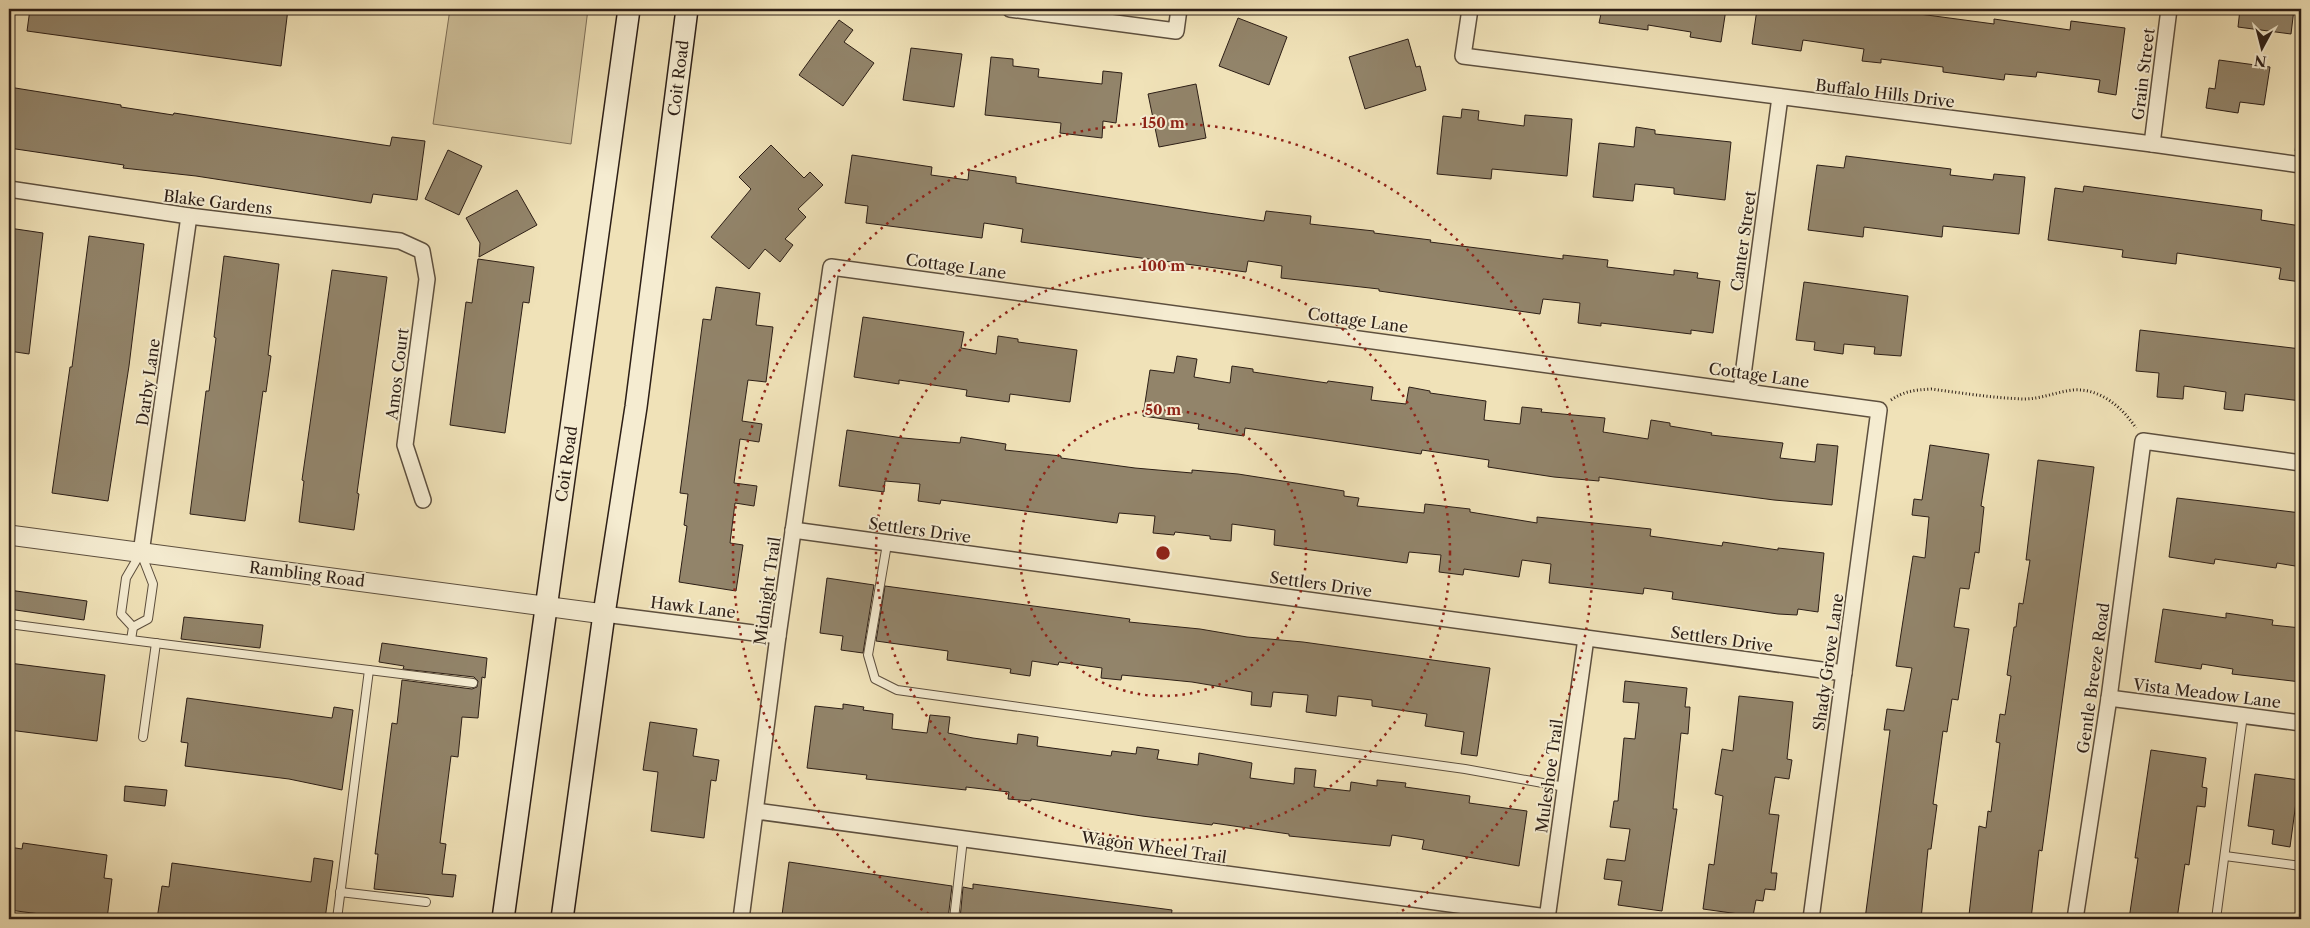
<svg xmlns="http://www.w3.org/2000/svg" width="2310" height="928" viewBox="0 0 2310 928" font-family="'Libre Caslon Text',serif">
  <rect width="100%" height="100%" fill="#f0e2b8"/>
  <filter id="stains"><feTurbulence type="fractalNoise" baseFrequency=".004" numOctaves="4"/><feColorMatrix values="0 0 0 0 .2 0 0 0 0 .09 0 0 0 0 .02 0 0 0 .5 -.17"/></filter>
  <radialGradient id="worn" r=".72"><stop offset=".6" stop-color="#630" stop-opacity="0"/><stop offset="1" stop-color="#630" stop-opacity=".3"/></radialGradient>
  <g fill="#cfc19c" stroke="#7e7059">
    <polygon points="450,9 588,9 571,144 433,124"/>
    <polygon points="2301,103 2301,152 2295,151"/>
  </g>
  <g fill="#92846a" stroke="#2c1e16">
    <polygon points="30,9 288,9 281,66 27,31"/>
    <polygon points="1602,9 1726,9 1721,42 1690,37 1691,32 1648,25 1648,30 1599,23"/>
    <polygon points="1757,9 1882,9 1994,24 1994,19 2070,30 2071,21 2125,28 2116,95 2098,92 2100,80 2037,72 2036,77 2005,74 2004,80 1943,72 1943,67 1881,59 1881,63 1862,61 1864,49 1803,40 1801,51 1752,44"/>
    <polygon points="2240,9 2294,9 2291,34 2238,27"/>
    <polygon points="1238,18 1287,37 1269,85 1219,66"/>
    <polygon points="839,20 853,30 844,42 874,63 843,106 799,75"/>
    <polygon points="1408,39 1416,67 1420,66 1426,90 1365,109 1349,57"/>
    <polygon points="911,48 962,54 954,107 903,100"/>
    <polygon points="991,57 1013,59 1013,66 1039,69 1038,77 1102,84 1103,71 1122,73 1116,123 1103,121 1102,138 1060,133 1061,123 985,115"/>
    <polygon points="2219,60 2270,67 2264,105 2240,102 2238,113 2206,108 2209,88 2215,89"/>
    <polygon points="1196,84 1206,138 1159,147 1148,94"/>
    <polygon points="9,87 121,105 121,107 173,115 174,113 390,146 392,137 425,141 417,200 373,194 371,203 196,176 123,168 124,165 9,148"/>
    <polygon points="1462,109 1479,111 1478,120 1524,126 1525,115 1572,119 1567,176 1492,169 1491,179 1437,174 1443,116 1461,118"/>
    <polygon points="1636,127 1655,130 1655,134 1731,142 1725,200 1674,194 1674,188 1635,184 1633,201 1593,197 1599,143 1634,147"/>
    <polygon points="771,145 804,178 810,172 823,185 798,209 806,217 785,239 793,245 780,262 765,249 749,269 711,237 751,189 739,177"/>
    <polygon points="448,150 482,166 459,215 425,199"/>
    <polygon points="852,155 932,167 931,175 968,180 969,170 1016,177 1016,183 1208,213 1264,221 1266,211 1311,216 1310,224 1374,231 1374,233 1431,240 1430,242 1563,259 1563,255 1608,260 1607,267 1674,275 1674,270 1698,273 1697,278 1720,281 1713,333 1691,330 1691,334 1601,323 1601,326 1578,323 1580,303 1543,299 1540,314 1379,291 1379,289 1281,278 1282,266 1248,261 1246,272 1021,242 1023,229 984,223 982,238 866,223 868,206 845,203"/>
    <polygon points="1846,156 1951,169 1950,175 1993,180 1994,174 2025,177 2019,234 1943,226 1942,237 1864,227 1863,237 1808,230 1817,165 1844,168"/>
    <polygon points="2084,186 2262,210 2261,220 2301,226 2301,282 2279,279 2281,268 2177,253 2176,264 2122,257 2123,250 2048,240 2055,188 2083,192"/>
    <polygon points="517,190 537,225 479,257 480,243 466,218"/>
    <polygon points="9,228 43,233 29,354 9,351"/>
    <polygon points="89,236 144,244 129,366 108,501 52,493 70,367 72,367"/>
    <polygon points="224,256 279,264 268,355 271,356 266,392 263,391 245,521 190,514 206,391 209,391 216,338 214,337"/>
    <polygon points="478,259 534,267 529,303 523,302 505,433 450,425 466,302 472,303"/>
    <polygon points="332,270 387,277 357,493 359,494 354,530 299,522 304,481 302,480"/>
    <polygon points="1804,282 1908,296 1901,356 1874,354 1875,347 1844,344 1843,354 1814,350 1815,342 1796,340"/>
    <polygon points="716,287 760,293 756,325 773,327 766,382 748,380 742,421 762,424 759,442 740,439 734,483 757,486 754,506 735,503 730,543 743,545 736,591 679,582 687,526 684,525 688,494 680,493 703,319 711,320"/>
    <polygon points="863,317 964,332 961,348 996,354 998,336 1018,339 1018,342 1077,350 1070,402 1010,394 1009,402 966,396 967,390 899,380 899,384 854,377"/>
    <polygon points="2140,330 2301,349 2301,401 2245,394 2243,411 2224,409 2226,392 2184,386 2183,399 2157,397 2159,373 2136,371"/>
    <polygon points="1177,356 1197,359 1194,377 1230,383 1232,366 1253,369 1253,372 1327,383 1328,381 1373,387 1371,400 1406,404 1409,387 1430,391 1430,393 1486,401 1484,420 1520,424 1522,407 1542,409 1541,412 1605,418 1603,432 1648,439 1651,420 1670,423 1670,426 1712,433 1711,435 1783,443 1780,458 1815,462 1817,444 1838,446 1832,505 1774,500 1599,477 1599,481 1554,477 1488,467 1489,460 1422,450 1421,454 1245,428 1244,436 1198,429 1199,424 1143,416 1150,370 1174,373"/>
    <polygon points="847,430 903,438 960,443 961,437 1006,444 1005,450 1061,456 1061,458 1135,468 1192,473 1192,470 1238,474 1302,484 1344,491 1344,496 1359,498 1357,506 1424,513 1425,504 1470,509 1470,512 1537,523 1537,517 1651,529 1650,536 1722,546 1723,542 1778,550 1778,548 1824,553 1818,612 1798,609 1797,615 1778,614 1672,599 1673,592 1644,588 1643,594 1549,583 1551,564 1522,560 1519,577 1464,569 1463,575 1439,572 1441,555 1409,552 1407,563 1274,545 1275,530 1232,524 1231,541 1210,539 1210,536 1175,532 1174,535 1153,533 1155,516 1119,513 1117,523 941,500 940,504 918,501 920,484 885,481 884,492 839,486"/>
    <polygon points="1930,445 1989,454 1981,506 1984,507 1979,553 1975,552 1969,589 1960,588 1954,627 1969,629 1958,700 1952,699 1947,732 1943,731 1933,804 1937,805 1931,849 1928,849 1921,919 1865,919 1890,730 1884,730 1887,709 1904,711 1912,668 1896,666 1913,556 1925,558 1929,517 1912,515 1914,499 1922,500"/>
    <polygon points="2038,460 2094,467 2042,851 2039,850 2031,919 2009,919 1969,915 1979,826 1986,828 1988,811 1991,812 2000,743 1996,742 2000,714 2005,715 2011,676 2007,675 2014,627 2016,627 2019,603 2023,604 2030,560 2026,560"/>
    <polygon points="2177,498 2301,513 2301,567 2277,563 2276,568 2215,559 2214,564 2169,557"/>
    <polygon points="827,578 874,585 863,653 841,650 843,636 820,633"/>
    <polygon points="885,586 1130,619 1129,622 1200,629 1247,637 1303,642 1490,668 1477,756 1461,754 1464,732 1425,726 1427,714 1372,706 1372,700 1338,696 1336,716 1306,712 1308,695 1273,692 1271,707 1251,705 1252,692 1192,682 1122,675 1121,680 1101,678 1102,668 1059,662 1058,665 1032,661 1030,676 1010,673 1011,669 947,660 948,651 876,641"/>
    <polygon points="9,590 87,601 84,620 9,609"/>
    <polygon points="2163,609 2226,618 2226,613 2273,620 2272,625 2301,628 2301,682 2232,674 2233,669 2202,664 2201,669 2155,662"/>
    <polygon points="184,617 263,625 260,648 181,639"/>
    <polygon points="382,643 487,658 485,678 482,677 478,718 462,717 458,757 451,756 440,843 446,844 442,874 456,875 453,897 374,889 378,854 375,854 392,723 397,724 402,680 472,689 477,687 478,681 474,677 403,669 404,666 379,662"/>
    <polygon points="9,663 105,675 97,741 9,730"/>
    <polygon points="1625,681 1687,688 1685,707 1690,707 1688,734 1681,733 1673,809 1677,809 1662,911 1618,905 1622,881 1604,879 1607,859 1625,861 1630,829 1610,827 1614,801 1618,801 1624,738 1635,739 1639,703 1623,702"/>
    <polygon points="1739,696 1793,702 1787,759 1792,760 1789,779 1775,777 1769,814 1779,815 1771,873 1777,873 1775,890 1765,889 1763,901 1756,900 1753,916 1703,909 1709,864 1714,865 1723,796 1715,794 1722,749 1733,751"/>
    <polygon points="187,698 332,718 334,707 353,710 342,790 289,779 185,766 188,743 181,742"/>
    <polygon points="843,704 864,707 863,710 893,714 892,729 927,733 930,715 950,717 948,733 973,738 1017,744 1018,734 1038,737 1037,746 1111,756 1112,751 1136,754 1137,747 1159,750 1157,759 1198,765 1199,753 1252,763 1250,778 1294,784 1295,768 1316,770 1314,787 1350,791 1351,782 1377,786 1377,780 1406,783 1405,787 1470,796 1469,803 1527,811 1519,866 1422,849 1424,840 1392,835 1390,846 1289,836 1289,834 1213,823 1212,825 1142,816 1031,799 1031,801 1008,799 1009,792 966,787 966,790 866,779 867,775 807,768 815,706 843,709"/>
    <polygon points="650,722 697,729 693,756 719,760 716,781 711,780 704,838 651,831 658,772 643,770"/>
    <polygon points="2151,750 2206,758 2202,787 2207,788 2205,807 2197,806 2189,865 2185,864 2177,919 2129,919 2138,858 2135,858"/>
    <polygon points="2255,774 2299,780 2290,847 2272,844 2274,830 2248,826"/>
    <polygon points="125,786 167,790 165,806 124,801"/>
    <polygon points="23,843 107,855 104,878 112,879 107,919 79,919 9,910 9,847 22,849"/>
    <polygon points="314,858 333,861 325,919 157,919 162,886 169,887 172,863 311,882"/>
    <polygon points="789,862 952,886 948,919 815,919 782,915"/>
    <polygon points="973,884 1172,910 1171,919 960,919 963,887 973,889"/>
  </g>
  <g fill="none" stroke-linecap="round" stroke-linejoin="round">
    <g stroke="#5d4f3e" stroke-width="10">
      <g id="service">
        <polyline points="887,544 868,655 875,679 897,690 1465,769 1565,787"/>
        <polyline points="9,624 131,640 133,627 121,614 126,578 140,554"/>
        <polyline points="133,627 148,619 153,584 141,553"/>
        <polyline points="131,640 369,670"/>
        <polyline points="143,737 156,643"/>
        <polyline points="2225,856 2301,866"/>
        <polyline points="340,892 426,902"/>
        <polyline points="337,919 369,670 473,683"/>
        <polyline points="954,919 963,839"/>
        <polyline points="2216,919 2243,715"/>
      </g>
    </g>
    <g stroke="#5d4f3e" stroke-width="18">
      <g id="minor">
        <polyline points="1010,9 1176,31 1179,9"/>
        <polyline points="1470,9 1463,56 2152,144 2301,165"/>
        <polyline points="2152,144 2169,9"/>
        <polyline points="9,189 189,216 400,241 422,251 427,279 405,445 423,500"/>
        <polyline points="1741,390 1780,97"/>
        <polyline points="793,530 1844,673"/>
        <polyline points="141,553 189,216"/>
        <polyline points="604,614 778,636"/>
        <polyline points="2109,698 2301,723"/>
        <polyline points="756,811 1547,917"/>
        <polyline points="741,919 778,636 831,267 1879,410 1811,919"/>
        <polyline points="1547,919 1586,638"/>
        <polyline points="2075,919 2109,698 2143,441 2301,463"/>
      </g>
    </g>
    <g stroke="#5d4f3e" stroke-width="21">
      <polyline id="tertiary" points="9,535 604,614"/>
    </g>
    <g stroke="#2c1e16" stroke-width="24">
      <g id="secondary">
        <polyline points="503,919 629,9"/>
        <polyline points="562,919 604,614 636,407 687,9"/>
      </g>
    </g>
    <path stroke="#2c1e16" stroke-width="3" stroke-dasharray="1 2.5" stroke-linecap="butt" d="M1891,400C1904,391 1915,390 1931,389C1962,393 1993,398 2024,399C2041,399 2056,392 2073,390C2100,388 2122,407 2136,428"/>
    <use href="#service" stroke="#f5ecd1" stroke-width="8"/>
    <use href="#minor" stroke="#f5ecd1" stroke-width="15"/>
    <use href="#tertiary" stroke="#f5ecd1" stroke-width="19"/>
    <use href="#secondary" stroke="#f5ecd1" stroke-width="21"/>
  </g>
  <g fill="none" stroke="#8f2418" stroke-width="2.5" stroke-dasharray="2.5 5">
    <circle cx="1163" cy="553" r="143"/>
    <circle cx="1163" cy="553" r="287"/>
    <path d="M935 918A430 430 0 1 1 1391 918"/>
  </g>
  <g text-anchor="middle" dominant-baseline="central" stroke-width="4" stroke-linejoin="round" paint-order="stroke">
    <g font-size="16" fill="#2c1e16" stroke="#f5ecd1">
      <text transform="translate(2143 74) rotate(-83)">Grain Street</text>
      <text transform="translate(678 78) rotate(-83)">Coit Road</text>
      <text transform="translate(1885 93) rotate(7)">Buffalo Hills Drive</text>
      <text transform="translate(218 202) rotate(7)">Blake Gardens</text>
      <text transform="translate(1743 241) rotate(-82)">Canter Street</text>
      <text transform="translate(956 266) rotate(8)">Cottage Lane</text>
      <text transform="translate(1358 320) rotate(8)">Cottage Lane</text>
      <text transform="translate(397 374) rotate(-83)">Amos Court</text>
      <text transform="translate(1759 375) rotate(8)">Cottage Lane</text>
      <text transform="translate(148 382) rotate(-82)">Darby Lane</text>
      <text transform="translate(566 464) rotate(-82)">Coit Road</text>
      <text transform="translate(920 530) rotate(8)">Settlers Drive</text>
      <text transform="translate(307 574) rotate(7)">Rambling Road</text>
      <text transform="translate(1321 584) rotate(8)">Settlers Drive</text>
      <text transform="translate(767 591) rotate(-82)">Midnight Trail</text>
      <text transform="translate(693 607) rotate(7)">Hawk Lane</text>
      <text transform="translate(1722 639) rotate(8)">Settlers Drive</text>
      <text transform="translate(1828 662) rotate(-82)">Shady Grove Lane</text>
      <text transform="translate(2093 678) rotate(-82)">Gentle Breeze Road</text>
      <text transform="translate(2207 693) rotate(7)">Vista Meadow Lane</text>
      <text transform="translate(1549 776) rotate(-82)">Muleshoe Trail</text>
      <text transform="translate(1154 847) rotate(8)">Wagon Wheel Trail</text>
    </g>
  </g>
  <circle cx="1163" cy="553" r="8" fill="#8f2418" stroke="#f5ecd1" stroke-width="2.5"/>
  <g font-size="15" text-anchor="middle" font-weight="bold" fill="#8f2418" stroke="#f5ecd1" stroke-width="4" stroke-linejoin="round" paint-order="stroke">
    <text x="1163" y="128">150 m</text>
    <text x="1163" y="271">100 m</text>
    <text x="1163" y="415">50 m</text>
  </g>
  <rect width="2310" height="928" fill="none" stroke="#f0e2b8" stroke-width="30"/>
  <rect x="10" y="10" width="2290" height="908" fill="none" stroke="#2c1e16" stroke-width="2.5"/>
  <rect x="15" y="15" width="2280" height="898" fill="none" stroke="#2c1e16"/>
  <g transform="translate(2262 48) rotate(187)" stroke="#f5ecd1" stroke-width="4" paint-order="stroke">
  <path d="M0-4L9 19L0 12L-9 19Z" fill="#2c1e16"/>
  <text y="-8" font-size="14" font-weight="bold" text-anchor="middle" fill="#2c1e16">N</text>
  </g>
  <rect width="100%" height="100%" filter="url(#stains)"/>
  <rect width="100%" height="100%" fill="url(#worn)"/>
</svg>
